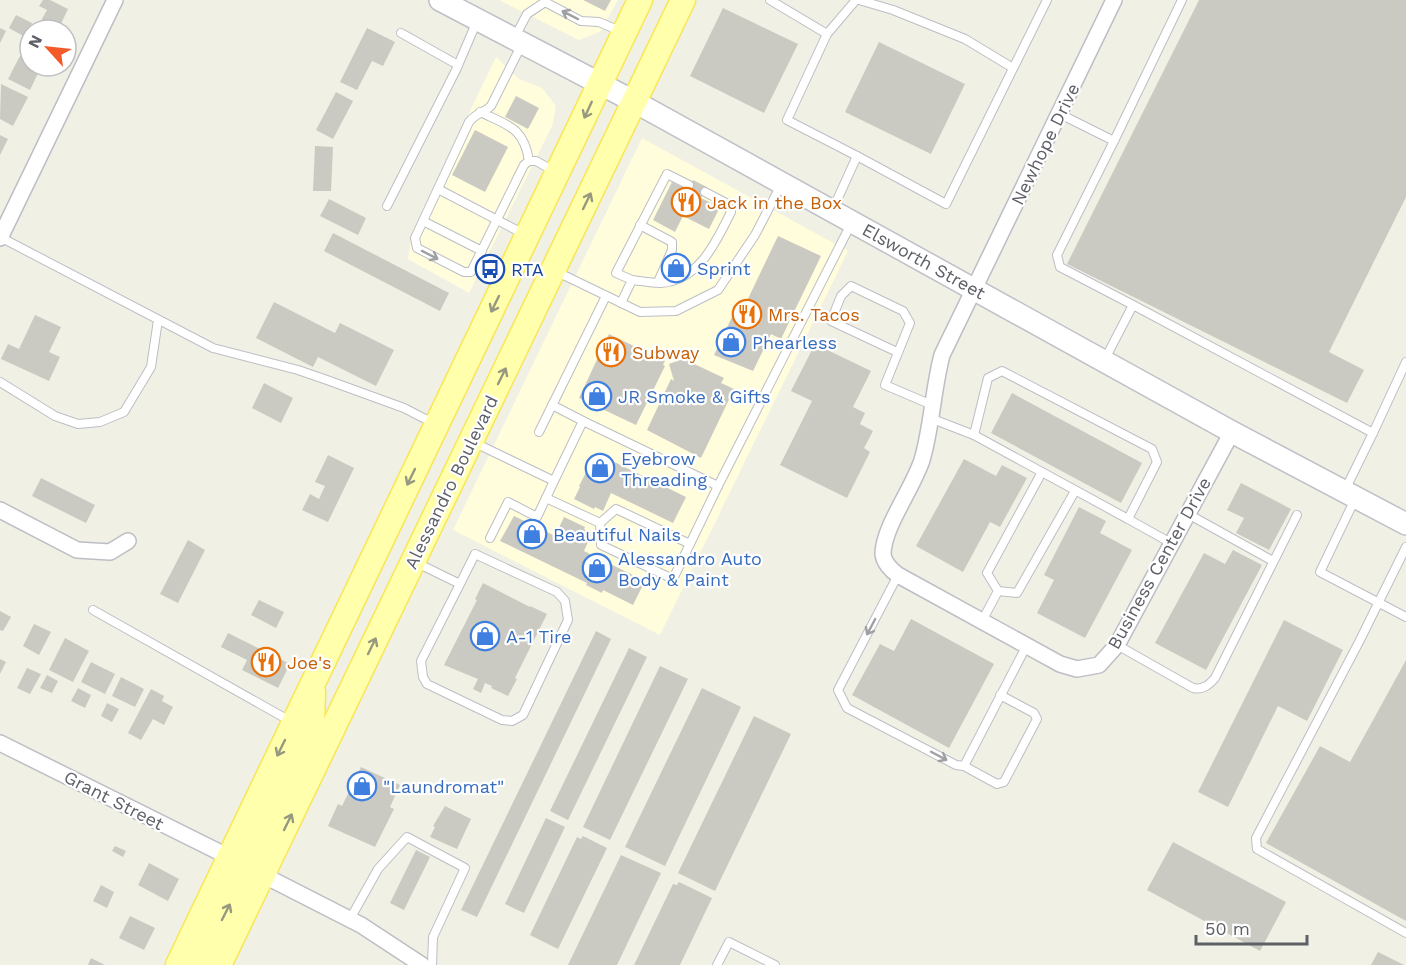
<svg xmlns="http://www.w3.org/2000/svg" width="1406" height="965" viewBox="0 0 1406 965" font-family="'Work Sans',sans-serif">
  <rect width="100%" height="100%" fill="#f0f0e5"/>
  <g fill="#fffddc">
    <polygon points="499,0 618,0 600,32 579,40"/>
    <polygon points="496,57 519,79 542,88 556,106 553,124 469,293 408,259 412,232"/>
    <polygon points="642,138 848,251 660,635 453,530"/>
  </g>
  <g fill="#cbcac2">
    <polygon points="43,0 50,0 68,9 58,30 42,30 37,28 47,10 39,6"/>
    <polygon points="583,0 611,0 605,11"/>
    <polygon points="1199,0 1406,0 1406,197 1329,352 1364,370 1347,403 1067,264"/>
    <polygon points="723,8 798,44 764,113 690,76"/>
    <polygon points="16,15 32,23 25,37 9,28"/>
    <polygon points="0,28 6,31 0,43"/>
    <polygon points="367,28 395,42 383,66 372,61 357,90 340,82"/>
    <polygon points="879,42 965,84 931,154 845,112"/>
    <polygon points="20,56 30,61 30,66 41,67 30,90 8,79"/>
    <polygon points="1,84 28,97 13,126 0,119"/>
    <polygon points="336,92 353,101 333,139 316,130"/>
    <polygon points="516,96 539,108 528,129 505,117"/>
    <polygon points="475,130 508,147 485,192 452,175"/>
    <polygon points="0,135 8,139 0,155"/>
    <polygon points="315,146 333,147 331,191 313,191"/>
    <polygon points="693,180 707,187 701,198 720,207 709,229 683,216 675,232 653,220 672,182 688,190"/>
    <polygon points="329,199 366,218 358,235 320,216"/>
    <polygon points="333,233 449,293 440,311 324,251"/>
    <polygon points="778,236 821,256 781,339 771,334 753,371 714,355 740,300 746,303"/>
    <polygon points="274,302 335,333 340,323 394,350 376,386 318,357 313,367 256,338"/>
    <polygon points="35,315 61,327 49,352 60,357 49,381 1,359 8,344 19,349"/>
    <polygon points="609,334 665,361 663,365 665,366 636,425 579,398"/>
    <polygon points="815,344 871,371 853,407 865,413 860,424 873,431 864,448 870,452 847,498 780,465 812,401 791,391"/>
    <polygon points="688,357 690,362 724,378 721,383 734,389 701,458 647,430 671,379 674,381 669,364"/>
    <polygon points="264,383 293,398 281,423 252,408"/>
    <polygon points="1012,393 1142,463 1121,503 991,433"/>
    <polygon points="596,453 686,497 673,523 611,493 603,511 595,507 594,509 574,499 580,487 579,486"/>
    <polygon points="328,455 354,468 328,522 302,510 310,494 319,499 325,486 315,482"/>
    <polygon points="964,459 996,476 1002,465 1027,478 1000,527 990,522 963,572 916,546"/>
    <polygon points="41,478 95,505 86,523 32,496"/>
    <polygon points="1241,483 1291,509 1269,550 1236,533 1244,518 1227,510"/>
    <polygon points="1079,507 1106,521 1100,533 1132,550 1085,638 1037,613 1054,580 1044,575"/>
    <polygon points="514,516 555,536 564,517 585,527 584,529 592,533 584,551 645,581 633,605 603,590 602,593 586,585 587,583 500,541"/>
    <polygon points="188,540 205,550 178,603 160,594"/>
    <polygon points="1233,550 1262,565 1206,670 1155,643 1204,553 1225,564"/>
    <polygon points="483,583 530,607 530,606 547,614 515,678 517,679 508,696 491,688 492,686 485,683 481,693 473,689 478,679 444,665 477,600 475,599"/>
    <polygon points="259,600 284,612 276,628 251,615"/>
    <polygon points="0,611 11,617 3,631 0,630"/>
    <polygon points="911,619 994,664 949,748 852,695 880,644 894,651"/>
    <polygon points="1284,620 1343,650 1307,721 1278,706 1228,807 1198,792"/>
    <polygon points="34,624 51,632 39,655 23,646"/>
    <polygon points="596,631 611,639 477,917 461,910"/>
    <polygon points="228,633 290,664 278,688 242,670 247,660 221,647"/>
    <polygon points="65,638 89,651 73,682 49,670"/>
    <polygon points="629,648 647,657 568,820 550,811"/>
    <polygon points="0,659 6,662 0,674"/>
    <polygon points="1406,660 1406,921 1266,843 1320,746 1350,762"/>
    <polygon points="91,662 115,674 105,694 81,682"/>
    <polygon points="660,666 688,679 610,840 583,827"/>
    <polygon points="27,668 41,674 30,694 17,688"/>
    <polygon points="47,675 58,681 52,693 40,688"/>
    <polygon points="121,677 144,689 135,707 112,696"/>
    <polygon points="78,688 91,695 85,708 71,701"/>
    <polygon points="702,688 741,707 665,866 625,847"/>
    <polygon points="151,689 164,696 162,701 173,707 164,725 153,719 141,740 128,733"/>
    <polygon points="107,703 119,709 112,722 101,716"/>
    <polygon points="754,716 791,734 715,891 678,873"/>
    <polygon points="361,767 400,785 390,807 394,809 375,847 328,826 338,804 342,806"/>
    <polygon points="445,806 471,819 457,849 430,837 435,827 433,826"/>
    <polygon points="546,818 565,827 524,913 505,904"/>
    <polygon points="583,836 607,848 558,949 530,935 577,837 581,839"/>
    <polygon points="1173,842 1286,902 1260,951 1147,890"/>
    <polygon points="115,846 126,851 123,857 112,851"/>
    <polygon points="416,850 430,857 404,910 390,903"/>
    <polygon points="621,855 661,873 617,965 568,965"/>
    <polygon points="149,863 179,879 168,901 138,885"/>
    <polygon points="679,882 712,898 680,965 634,965 673,884 677,885"/>
    <polygon points="101,885 114,892 107,908 93,901"/>
    <polygon points="130,916 155,928 144,950 119,938"/>
    <polygon points="1378,952 1404,965 1371,965"/>
    <polygon points="91,958 105,965 88,965"/>
  </g>
  <g fill="none" stroke-linecap="round" stroke-linejoin="round">
    <g stroke="#bdbec5" stroke-width="10">
      <g id="lane">
        <polyline points="770,0 827,34"/>
        <polyline points="859,0 893,10 965,39 1013,68"/>
        <polyline points="401,33 458,65"/>
        <polyline points="515,37 527,14 545,2 581,21 599,22 620,31"/>
        <path d="M521,46L491,106C484,113 477,112 469,122L415,238L417,248L464,272H471L524,165L529,161H536L554,171"/>
        <path d="M480,112C507,125 524,127 529,161"/>
        <polyline points="1060,114 1114,141 1057,255 1060,267 1133,305"/>
        <polyline points="1114,141 1182,0"/>
        <polyline points="857,156 946,204 1047,0"/>
        <polyline points="438,189 524,234"/>
        <polyline points="387,206 456,70 477,21"/>
        <polyline points="833,209 857,156 787,120 827,34 856,0"/>
        <polyline points="423,221 482,251"/>
        <polyline points="640,225 672,242 672,250 658,282"/>
        <polyline points="0,237 213,348 298,370 327,380 404,408 435,424"/>
        <polyline points="555,271 640,312 676,311 718,290 755,235 781,185"/>
        <path d="M632,280C641,281 651,283 660,283C699,281 716,242 731,212L726,203L705,192"/>
        <polyline points="621,303 632,280 616,273 667,174 689,185"/>
        <polyline points="897,352 831,321 841,296 851,286 903,311 910,323 885,385 932,405"/>
        <polyline points="1105,359 1133,305 1373,433 1345,490"/>
        <polyline points="0,382 55,416 78,424 100,422 124,412 151,367 158,320"/>
        <polyline points="552,405 583,421"/>
        <polyline points="930,418 974,435 988,378 1002,371 1152,449 1157,462 1128,519 1171,543"/>
        <polyline points="539,432 606,296"/>
        <polyline points="1373,433 1406,362"/>
        <polyline points="974,435 1128,519"/>
        <polyline points="475,443 554,481 583,421 718,486 852,222"/>
        <polyline points="554,481 546,498 600,523 601,545 673,579 718,486"/>
        <polyline points="1355,499 1320,572 1406,617"/>
        <polyline points="1188,514 1273,561"/>
        <polyline points="600,523 616,509 690,544"/>
        <polyline points="490,538 508,502 537,517 546,498"/>
        <polyline points="1406,547 1359,642 1256,838 1257,849 1406,933"/>
        <polyline points="417,563 460,584 475,554 557,592 565,601 568,620 523,715 512,721 502,720 427,684 423,677 421,661 460,584"/>
        <polyline points="898,575 838,690 847,708 956,765 964,766 1027,645"/>
        <polyline points="998,591 1017,593 1075,491"/>
        <polyline points="93,610 292,722"/>
        <polyline points="982,621 998,591 987,573 1042,472"/>
        <path d="M1117,645L1193,688C1203,690 1209,685 1215,678L1297,515"/>
        <polyline points="964,766 997,784 1004,782 1037,719 1034,713 1000,695"/>
        <polyline points="350,919 378,869 407,837 465,868 433,937 432,965"/>
        <polyline points="717,965 729,942 775,965"/>
      </g>
    </g>
    <g stroke="#bdbec5" stroke-width="18">
      <g id="street">
        <path d="M1114,0L942,355C933,389 932,426 922,460C913,488 884,526 883,553C883,562 892,571 898,575L1060,664L1077,669L1099,665L1117,645L1232,432"/>
        <polyline points="0,238 115,0"/>
        <polyline points="0,510 77,550 110,552 128,541"/>
        <polyline points="0,743 229,857"/>
        <polyline points="263,875 361,925 422,965"/>
      </g>
    </g>
    <g stroke="#bec0c7" stroke-width="24">
      <polyline id="secondary" points="440,0 635,102 1232,432 1406,524"/>
    </g>
    <g stroke="#f9e655" stroke-width="27">
      <g id="primary">
        <polyline points="263,875 255,865 254,845 312,725 313,692"/>
        <polyline points="178,965 640,0"/>
        <polyline points="202,965 204,955 240,884 239,869 229,857"/>
        <polyline points="219,965 683,0"/>
      </g>
    </g>
    <use href="#lane" stroke="#fff" stroke-width="8"/>
    <use href="#street" stroke="#fff" stroke-width="15"/>
    <use href="#secondary" stroke="#fff" stroke-width="21"/>
    <use href="#primary" stroke="#ffffac" stroke-width="24"/>
  </g>
  <defs><path id="oneway-shaft" d="M-6 0H5M1.5-3L5.5 0L1.5 3" fill="none" stroke-width="1.6" stroke-linecap="round" stroke-linejoin="round" transform="scale(1.5)"/></defs>
  <g stroke="#9ea0a4">
    <use href="#oneway-shaft" transform="translate(570 15) rotate(-153)"/>
    <use href="#oneway-shaft" transform="translate(430 255) rotate(27)"/>
    <use href="#oneway-shaft" transform="translate(871 627) rotate(118)"/>
    <use href="#oneway-shaft" transform="translate(939 756) rotate(28)"/>
  </g>
  <g stroke="#96987f">
    <use href="#oneway-shaft" transform="translate(588 110) rotate(115)"/>
    <use href="#oneway-shaft" transform="translate(587 201) rotate(-64)"/>
    <use href="#oneway-shaft" transform="translate(495 304) rotate(116)"/>
    <use href="#oneway-shaft" transform="translate(502 376) rotate(-64)"/>
    <use href="#oneway-shaft" transform="translate(411 477) rotate(116)"/>
    <use href="#oneway-shaft" transform="translate(372 646) rotate(-64)"/>
    <use href="#oneway-shaft" transform="translate(281 748) rotate(116)"/>
    <use href="#oneway-shaft" transform="translate(288 822) rotate(-64)"/>
    <use href="#oneway-shaft" transform="translate(226 912) rotate(-63)"/>
  </g>
  <defs>
    <g id="restaurant-ring" transform="scale(1.5)"><circle r="9.5" fill="#fff" stroke="#e8710a" stroke-width="1.5"/><path d="M-5-6h1v4h1v-4h1v4h1v-4h1v5L-1.5 .5V6h-2V.5L-5-1ZM5-6V6H3V1.5H1.5Q1.5-4 5-6Z" fill="#e8710a"/></g>
    <g id="shop-ring" transform="scale(1.5)"><circle r="9.5" fill="#fff" stroke="#3f7fe0" stroke-width="1.5"/><path d="M-5-2.5h2.3a2.7 3.5 0 0 1 5.4 0H5L5.5 6h-11ZM-1.5-2.5h3a1.5 2.3 0 0 0-3 0Z" fill="#3f7fe0"/></g>
    <g id="bus-ring" transform="scale(1.5)"><circle r="9.5" fill="#fff" stroke="#1a4fb4" stroke-width="1.5"/><path d="M-5-6H5V4H4V6H2V4H-2V6H-4V4H-5ZM-3.5-4V0h7V-4ZM-3.5 1.2v1.5H-2V1.2ZM2 1.2v1.5H3.5V1.2Z" fill="#1a4fb4"/></g>
  </defs>
  <g fill-rule="evenodd">
    <use href="#restaurant-ring" x="686" y="202"/>
    <use href="#shop-ring" x="676" y="268"/>
    <use href="#bus-ring" x="490" y="269"/>
    <use href="#restaurant-ring" x="747" y="314"/>
    <use href="#shop-ring" x="731" y="342"/>
    <use href="#restaurant-ring" x="611" y="352"/>
    <use href="#shop-ring" x="597" y="396"/>
    <use href="#shop-ring" x="600" y="468"/>
    <use href="#shop-ring" x="532" y="534"/>
    <use href="#shop-ring" x="597" y="568"/>
    <use href="#shop-ring" x="485" y="636"/>
    <use href="#restaurant-ring" x="266" y="662"/>
    <use href="#shop-ring" x="362" y="786"/>
  </g>
  <g text-anchor="middle" dominant-baseline="central" stroke-width="4.5" stroke-linejoin="round" paint-order="stroke">
    <g font-size="18" fill="#5d6067" stroke="#fff">
      <text transform="translate(1045 144) rotate(-64)">Newhope Drive</text>
      <text transform="translate(924 261) rotate(29)">Elsworth Street</text>
      <text transform="translate(451 482) rotate(-64)">Alessandro Boulevard</text>
      <text transform="translate(1159 563) rotate(-61)">Business Center Drive</text>
      <text transform="translate(114 800) rotate(27)">Grant Street</text>
    </g>
    <g font-size="18" fill="#c56008" stroke="#fff" text-anchor="start">
      <text x="707" y="202">Jack in the Box</text>
      <text x="768" y="314">Mrs. Tacos</text>
      <text x="632" y="352">Subway</text>
      <text x="287" y="662">Joe's</text>
    </g>
    <g font-size="18" fill="#366cbe" stroke="#fff" text-anchor="start">
      <text x="697" y="268">Sprint</text>
      <text x="752" y="342">Phearless</text>
      <text x="618" y="396">JR Smoke &amp; Gifts</text>
      <text x="621" y="458">Eyebrow<tspan x="621" dy="21">Threading</tspan></text>
      <text x="553" y="534">Beautiful Nails</text>
      <text x="618" y="558">Alessandro Auto<tspan x="618" dy="21">Body &amp; Paint</tspan></text>
      <text x="506" y="636">A-1 Tire</text>
      <text x="383" y="786">"Laundromat"</text>
    </g>
    <g font-size="18" fill="#164399" stroke="#fff" text-anchor="start">
      <text x="511" y="269">RTA</text>
    </g>
  </g>
  <g transform="translate(48 48) rotate(297)"><circle r="28" fill="#ffffff" stroke="#bebfc2" stroke-width="1.5"/>
  <path d="M0-4.5L10 22L0 15L-10 22Z" fill="#f35929"/>
  <text y="-9" font-size="16" font-weight="bold" text-anchor="middle" fill="#5d6067">N</text>
  </g>
  <path d="M1196 935v9h111v-9" fill="none" stroke="#5d6067" stroke-width="3"/>
  <text x="1205" y="935" font-size="18" fill="#5d6067" stroke="#ffffff" stroke-width="4.5" paint-order="stroke">50 m</text>
</svg>
